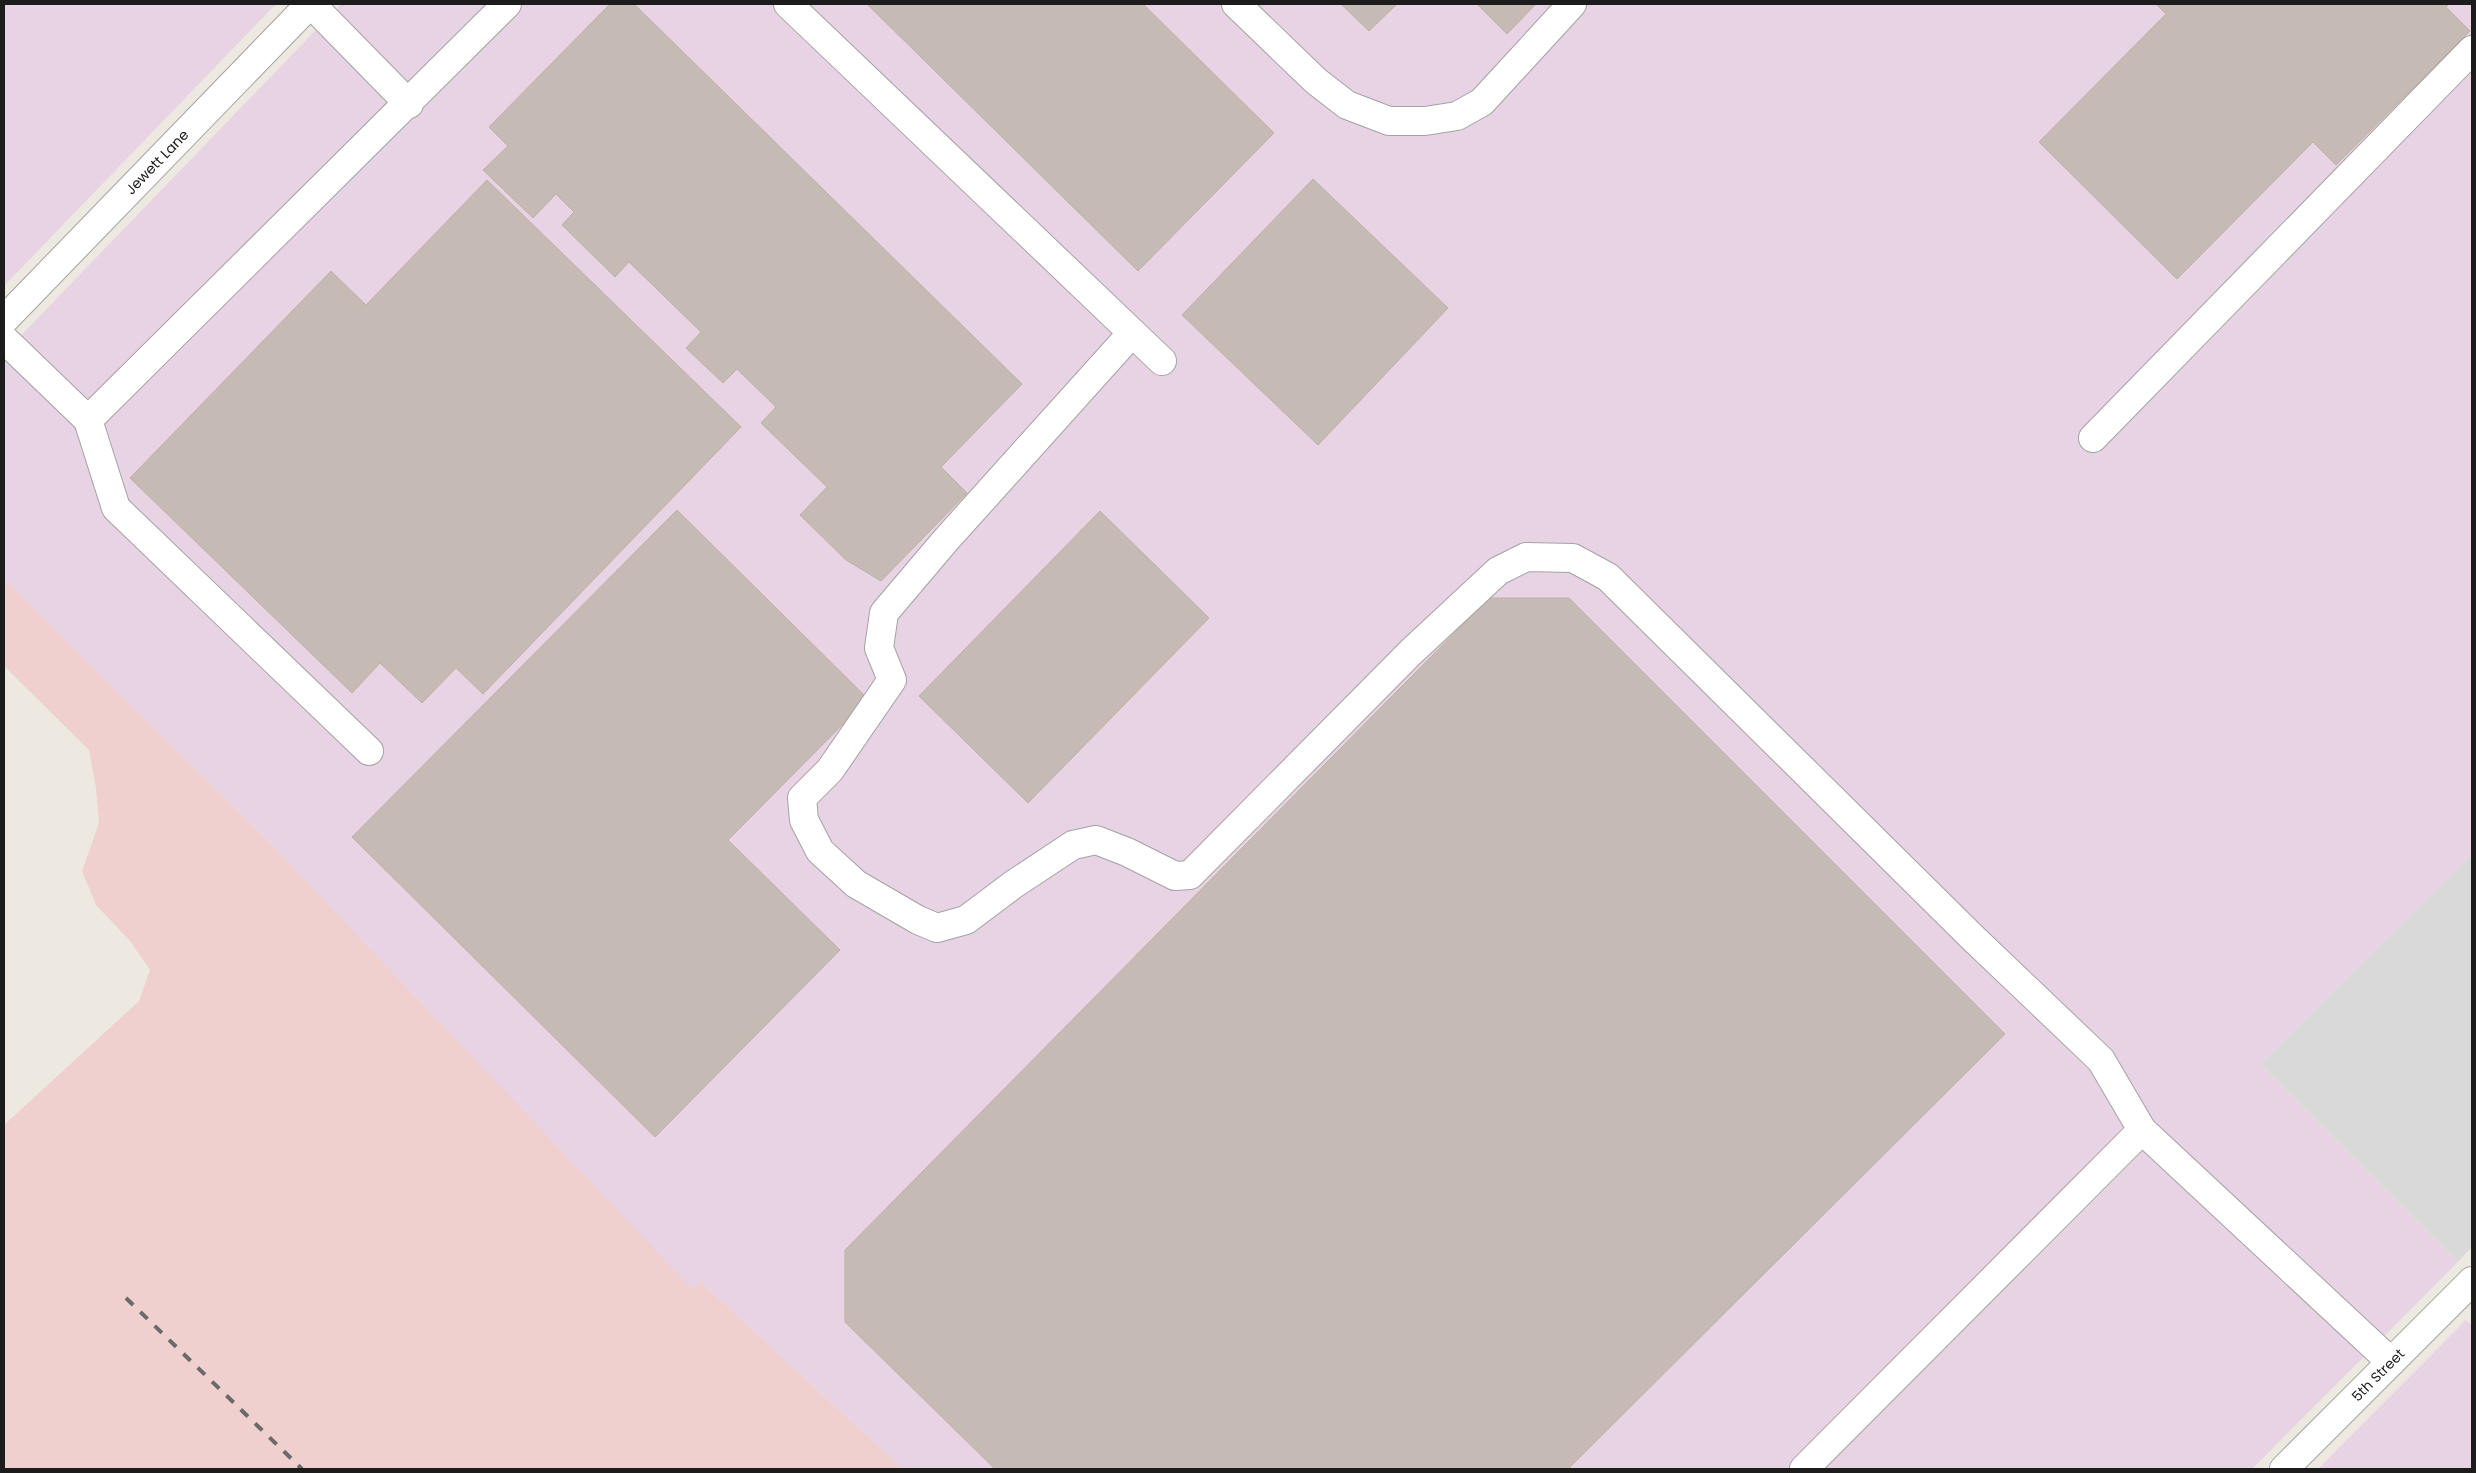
<svg xmlns="http://www.w3.org/2000/svg" width="2476" height="1473" viewBox="0 0 2476 1473" font-family="Poppins,sans-serif">
  <rect width="100%" height="100%" fill="#ede9e1"/>
  <polygon fill="#dad9d9" points="2472,854 2472,1247 2458,1262 2260,1064"/>
  <polygon fill="#efd0cf" points="4,579 275,848 692,1288 700,1281 903,1469 4,1469 4,1125 139,1001 150,970 130,941 96,905 82,871 99,823 96,788 89,750 4,666"/>
  <g fill="#e7d3e3">
    <polygon points="4,4 276,4 4,286"/>
    <polygon points="341,4 2472,4 2472,854 2260,1064 2458,1262 2252,1469 903,1469 700,1281 692,1289 275,848 4,579 4,353"/>
    <polygon points="2466,1320 2472,1326 2472,1469 2318,1469"/>
  </g>
  <g fill="#c5bbb4" stroke="#bfafa3">
    <polygon points="610,4 634,4 1022,384 941,467 967,493 881,581 846,560 800,515 827,487 761,423 776,407 737,369 723,383 686,348 701,332 629,262 615,277 562,225 574,212 556,194 533,218 483,170 508,146 489,127"/>
    <polygon points="867,4 1143,4 1274,133 1138,271"/>
    <polygon points="1341,4 1397,4 1369,31"/>
    <polygon points="1477,4 1536,4 1507,34"/>
    <polygon points="2156,4 2449,4 2446,7 2470,31 2336,165 2313,142 2177,279 2039,142 2166,14"/>
    <polygon points="1313,179 1448,308 1318,445 1182,315"/>
    <polygon points="487,180 741,427 483,694 456,668 422,703 380,663 352,693 130,478 331,271 366,305"/>
    <polygon points="677,510 868,699 728,840 840,950 655,1137 352,837"/>
    <polygon points="1100,511 1209,618 1028,803 919,696"/>
    <polygon points="1489,598 1569,598 2005,1034 1568,1469 995,1469 845,1322 845,1250"/>
  </g>
  <g fill="none" stroke-linecap="round" stroke-linejoin="round">
    <g stroke="#a3a3a3" stroke-width="30">
      <g id="minor">
        <polyline points="311,4 409,104"/>
        <polyline points="788,4 1162,361"/>
        <polyline points="1236,4 1316,81 1347,105 1389,121 1425,121 1457,116 1482,102 1572,4"/>
        <polyline points="4,320 310,4"/>
        <polyline points="1132,333 945,541 884,613 879,648 892,680 830,770 802,798 804,820 820,851 856,884 918,920 937,928 966,920 1014,884 1073,845 1096,840 1127,852 1175,876 1190,875 1411,652 1498,571 1526,557 1573,558 1608,577 1972,937 2101,1060 2142,1130"/>
        <polyline points="4,339 88,420 116,508 369,751"/>
        <polyline points="88,420 507,4"/>
        <polyline points="2093,438 2472,50"/>
        <polyline points="1804,1469 2142,1130 2391,1362"/>
        <polyline points="2284,1469 2472,1281"/>
      </g>
    </g>
    <use href="#minor" stroke="#fff" stroke-width="28"/>
    <polyline stroke="#6a6a6a" stroke-width="4" stroke-dasharray="10 10" stroke-linecap="butt" points="126,1298 302,1469"/>
  </g>
  <g text-anchor="middle" dominant-baseline="central" stroke-width="4" stroke-linejoin="round" paint-order="stroke">
    <g font-size="14" fill="#1c1c1c" stroke="#fff">
      <text transform="translate(157 162) rotate(-46)">Jewett Lane</text>
      <text transform="translate(2378 1375) rotate(-45)">5th Street</text>
    </g>
  </g>
  <rect width="2476" height="1473" fill="none" stroke="#1c1c1c" stroke-width="10"/>
</svg>
